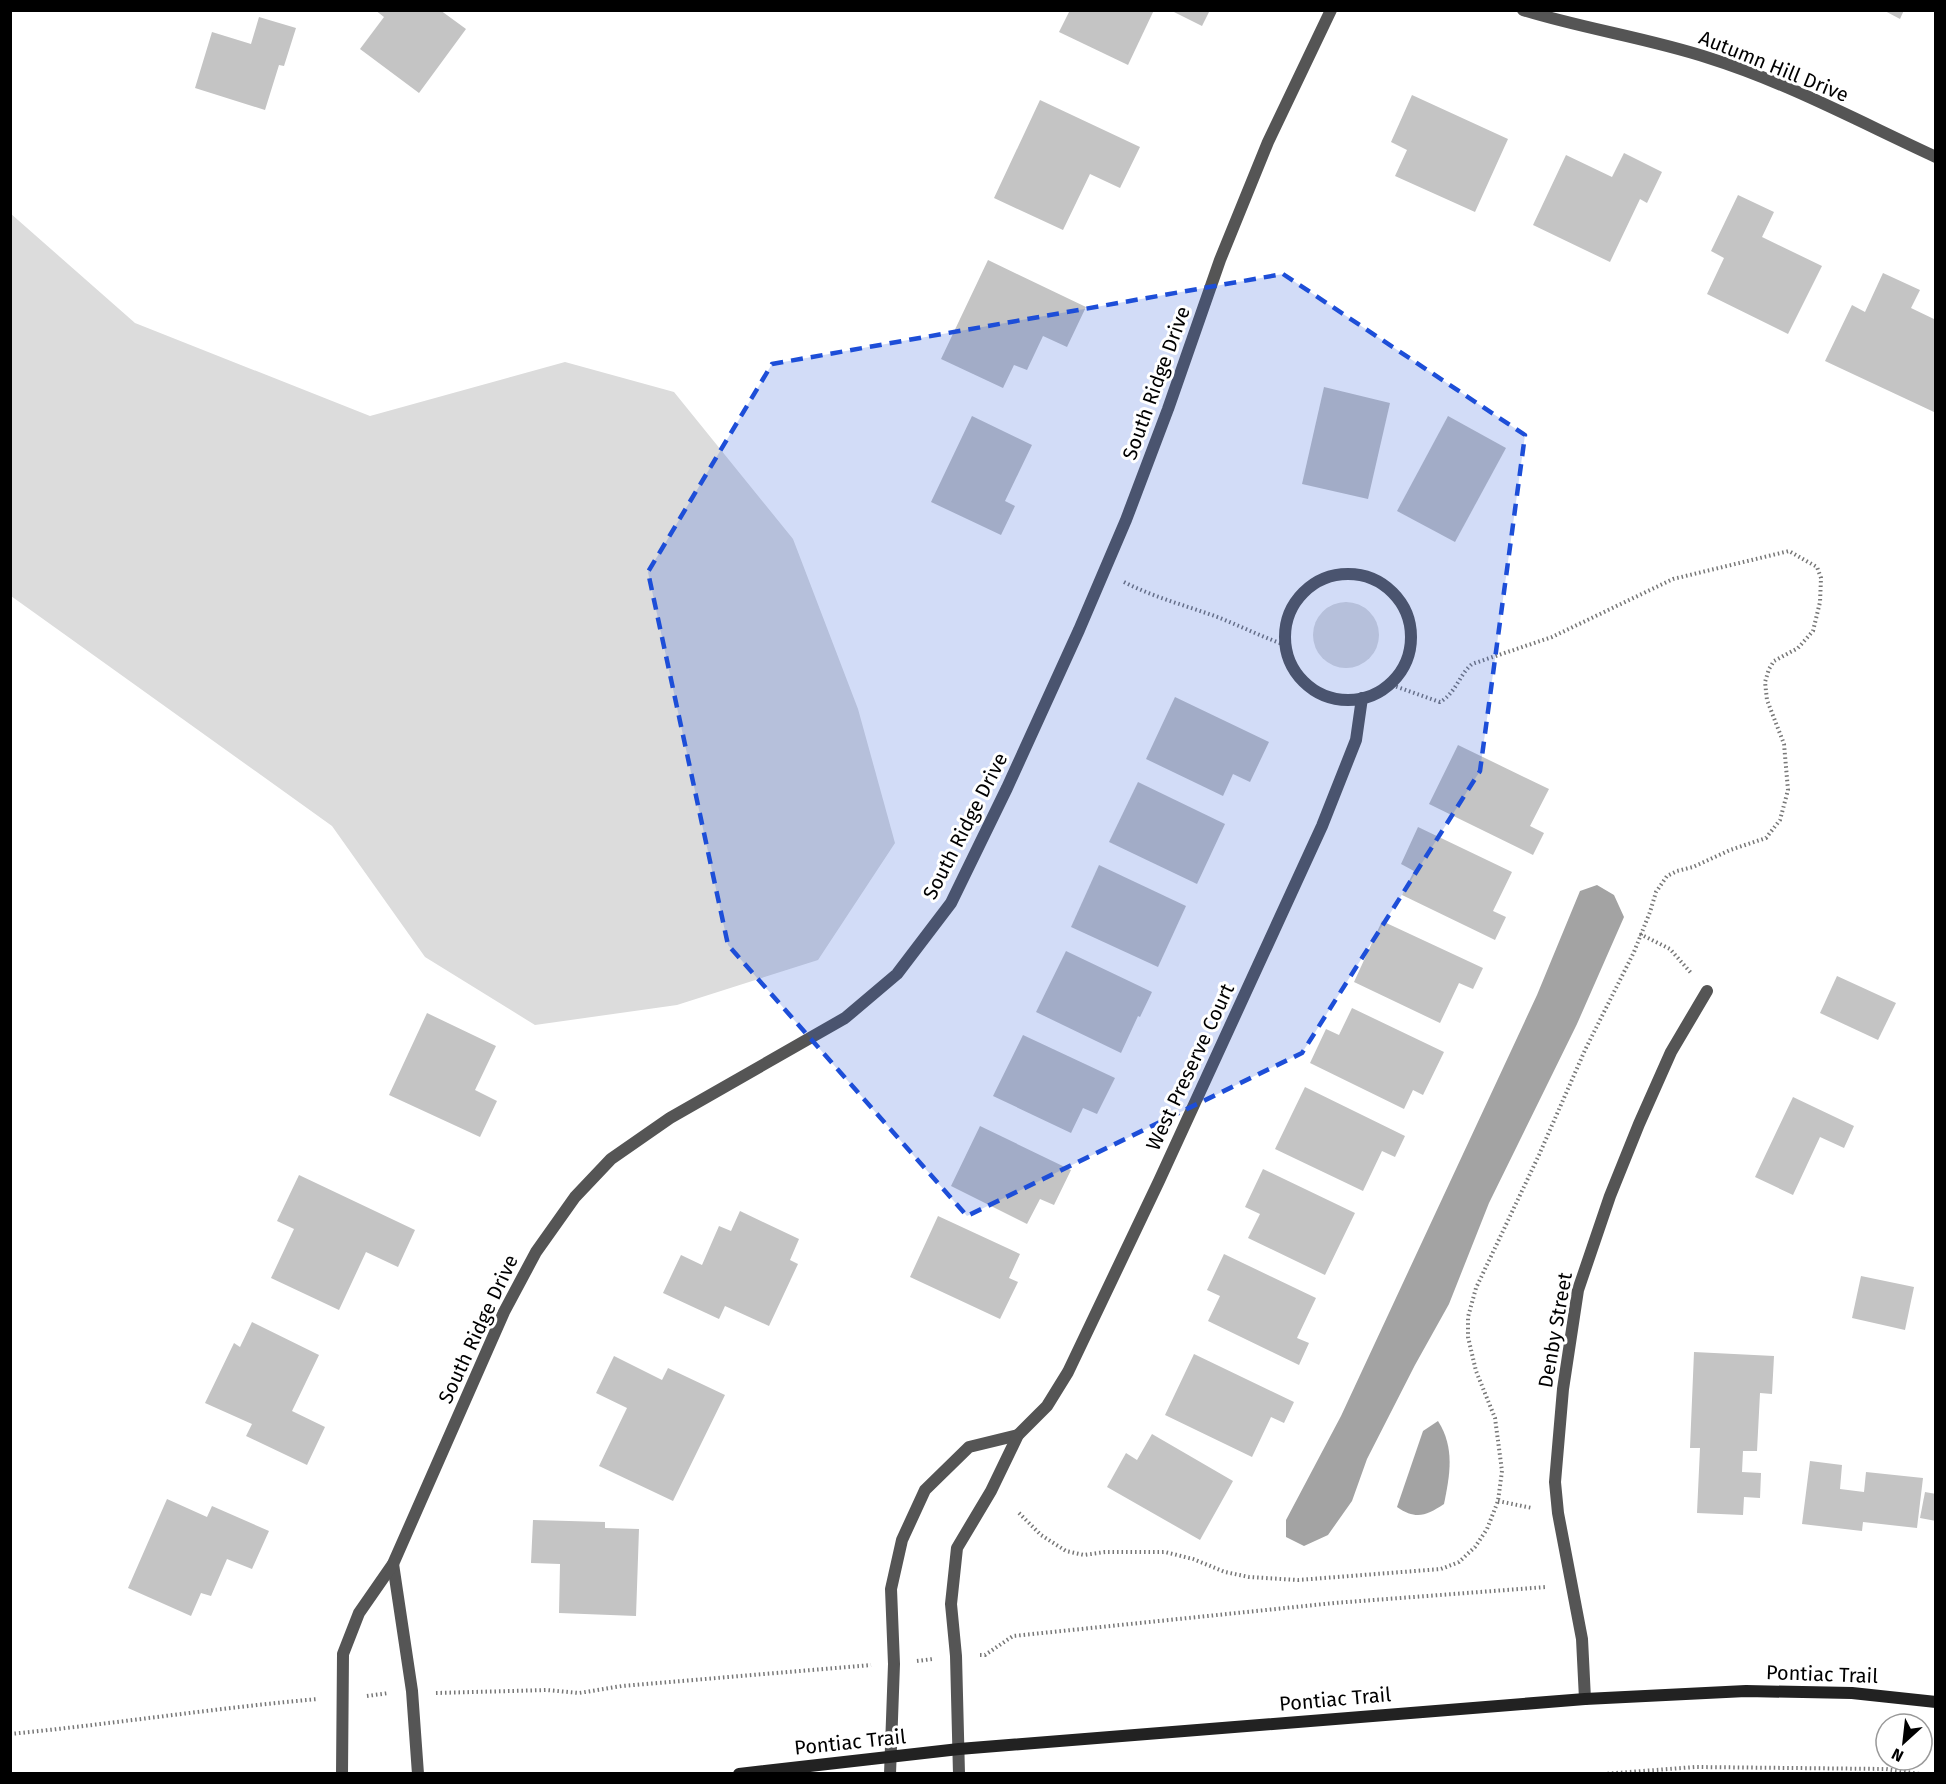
<svg xmlns="http://www.w3.org/2000/svg" width="1946" height="1784" viewBox="0 0 1946 1784" font-family="'Fira Sans',sans-serif">
  <rect width="100%" height="100%" fill="#fff"/>
  <g fill="#dcdcdc">
    <polygon points="10,213 135,323 370,416 565,362 674,392 793,539 858,709 895,843 818,960 677,1005 535,1025 425,957 332,826 11,596"/>
    <circle cx="1346" cy="635" r="33"/>
  </g>
  <g fill="#a3a3a3">
    <polygon points="1597,885 1614,895 1624,917 1577,1024 1489,1203 1449,1304 1415,1365 1367,1459 1352,1501 1328,1535 1304,1546 1286,1537 1286,1520 1341,1416 1537,995 1580,891"/>
    <path d="M1438,1421C1455,1448 1450,1474 1444,1504C1426,1516 1416,1520 1397,1507L1423,1431Z"/>
  </g>
  <g fill="#c4c4c4">
    <polygon points="375,10 440,10 466,29 419,93 360,49 384,17"/>
    <polygon points="1070,10 1154,10 1128,65 1059,32"/>
    <polygon points="1170,10 1210,10 1202,26"/>
    <polygon points="1883,10 1904,10 1900,19"/>
    <polygon points="259,17 296,28 284,66 279,65 265,110 195,88 212,32 251,44"/>
    <polygon points="1412,95 1508,139 1475,212 1395,176 1407,150 1391,142"/>
    <polygon points="1040,100 1140,147 1120,188 1090,174 1063,230 994,198"/>
    <polygon points="1624,153 1662,172 1647,203 1640,199 1610,262 1533,225 1566,155 1612,177"/>
    <polygon points="1738,195 1774,212 1762,237 1822,266 1788,334 1707,294 1724,258 1711,251"/>
    <polygon points="988,260 1086,307 1067,347 1043,336 1027,370 1014,365 1003,388 941,359"/>
    <polygon points="1883,273 1920,290 1911,308 1936,320 1934,412 1825,361 1852,305 1865,312"/>
    <polygon points="1324,387 1390,403 1368,499 1302,484"/>
    <polygon points="972,416 1032,445 1005,501 1015,506 1001,535 931,502"/>
    <polygon points="1448,416 1506,448 1455,542 1397,511"/>
    <polygon points="1175,697 1269,742 1250,782 1233,774 1223,796 1146,759"/>
    <polygon points="1458,745 1549,789 1530,826 1544,833 1533,855 1429,804"/>
    <polygon points="1138,782 1225,824 1197,884 1109,842"/>
    <polygon points="1418,827 1512,872 1493,911 1506,917 1495,940 1402,895 1414,871 1401,864"/>
    <polygon points="1099,865 1186,906 1158,967 1071,927"/>
    <polygon points="1382,921 1483,968 1473,989 1459,983 1440,1023 1354,982"/>
    <polygon points="1066,951 1152,992 1140,1017 1138,1016 1121,1053 1036,1012"/>
    <polygon points="1837,976 1896,1003 1878,1040 1820,1013"/>
    <polygon points="1352,1008 1444,1052 1423,1095 1413,1090 1404,1109 1310,1063 1326,1029 1339,1035"/>
    <polygon points="427,1013 496,1046 475,1090 497,1101 480,1137 389,1095"/>
    <polygon points="1023,1035 1115,1078 1097,1114 1083,1108 1071,1133 993,1096"/>
    <polygon points="1305,1087 1405,1136 1395,1157 1382,1151 1363,1191 1275,1149"/>
    <polygon points="1793,1097 1854,1126 1844,1148 1820,1137 1793,1195 1755,1177"/>
    <polygon points="980,1126 1071,1170 1054,1205 1040,1199 1027,1224 951,1186"/>
    <polygon points="1263,1169 1355,1213 1325,1275 1248,1238 1260,1214 1245,1207"/>
    <polygon points="299,1175 415,1230 398,1267 366,1252 339,1310 271,1278 294,1229 277,1221"/>
    <polygon points="740,1211 799,1239 790,1260 798,1264 769,1326 725,1306 719,1319 663,1293 681,1255 702,1265 719,1226 731,1231"/>
    <polygon points="938,1216 1020,1254 1009,1278 1018,1282 1000,1319 910,1277"/>
    <polygon points="1224,1254 1316,1298 1297,1338 1309,1343 1299,1365 1208,1321 1220,1296 1207,1290"/>
    <polygon points="1861,1276 1914,1287 1905,1330 1852,1318"/>
    <polygon points="252,1322 319,1355 292,1411 325,1427 307,1465 246,1436 252,1424 205,1403 234,1343 240,1347"/>
    <polygon points="1694,1352 1774,1356 1772,1394 1760,1393 1757,1451 1743,1451 1742,1472 1761,1473 1760,1498 1744,1497 1743,1515 1697,1513 1700,1448 1690,1448"/>
    <polygon points="1194,1354 1294,1402 1284,1423 1271,1417 1252,1457 1165,1415"/>
    <polygon points="614,1356 662,1380 668,1368 725,1395 673,1501 599,1466 627,1408 596,1393"/>
    <polygon points="1152,1434 1233,1481 1200,1540 1107,1487 1126,1453 1137,1460"/>
    <polygon points="1810,1461 1842,1465 1840,1489 1864,1492 1866,1472 1923,1478 1917,1528 1863,1522 1862,1531 1802,1524"/>
    <polygon points="1925,1492 1936,1494 1936,1521 1920,1518"/>
    <polygon points="167,1499 207,1517 212,1506 269,1531 252,1569 227,1559 211,1596 201,1593 191,1616 128,1588"/>
    <polygon points="533,1520 605,1522 605,1528 639,1529 636,1616 559,1613 560,1564 531,1563"/>
  </g>
  <g fill="none" stroke-linecap="round" stroke-linejoin="round">
    <g stroke="#777" stroke-width="4" stroke-dasharray="1.5 3" stroke-linecap="butt">
      <path d="M1124,582C1155,598 1188,606 1220,618C1242,627 1263,637 1285,645"/>
      <polyline points="1640,934 1670,949 1691,973"/>
      <polyline points="1498,1501 1532,1508"/>
      <path d="M1019,1513L1041,1535L1066,1551L1084,1555L1105,1552H1165L1193,1559L1225,1572L1249,1577L1298,1580L1441,1569L1459,1562L1475,1547L1487,1529L1498,1501L1502,1471L1495,1418L1476,1371L1468,1337V1317L1476,1288L1539,1155L1585,1050L1634,952L1650,912L1656,892L1667,876L1677,871L1693,867L1730,850L1766,838L1780,820L1788,790L1784,744L1767,700L1765,682L1769,669L1774,661L1798,648L1813,631L1820,602L1821,578L1817,567L1789,551L1673,579L1552,637L1472,664C1459,675 1456,693 1440,702L1389,684"/>
      <polyline points="980,1655 985,1655 1013,1636 1334,1603 1546,1587"/>
      <polyline points="917,1661 933,1659"/>
      <polyline points="436,1693 547,1690 579,1693 622,1686 871,1665"/>
      <polyline points="367,1696 389,1693"/>
      <path d="M10,1734C113,1724 215,1708 318,1699"/>
      <polyline points="1603,1774 1695,1767 1886,1769 1920,1774"/>
    </g>
    <g stroke="#555" stroke-width="12">
      <path d="M1523,10C1584,29 1648,38 1709,58C1786,82 1862,123 1936,157"/>
      <circle cx="1348" cy="637" r="63"/>
      <polyline points="393,1564 412,1691 418,1774"/>
      <polyline points="1585,1699 1582,1639 1558,1513 1555,1482 1563,1389 1578,1290 1610,1196 1639,1124 1671,1052 1707,991"/>
      <polyline points="342,1774 343,1654 359,1613 393,1564 504,1312 536,1252 575,1197 611,1159 670,1118 845,1018 897,974 951,903 1007,788 1079,630 1126,520 1168,409 1220,260 1268,142 1331,10"/>
      <polyline points="890,1774 894,1664 891,1589 902,1540 925,1490 969,1447 1018,1435"/>
      <polyline points="959,1774 956,1656 951,1604 957,1548 991,1491 1018,1435 1047,1406 1068,1372 1159,1181 1322,826 1356,740 1362,698"/>
    </g>
    <polyline stroke="#222" stroke-width="12" points="739,1774 959,1749 1585,1699 1746,1691 1852,1693 1936,1702"/>
  </g>
  <path fill="#1d4ed8" fill-opacity="0.2" stroke="#1d4ed8" stroke-width="4.5" stroke-dasharray="12 8" stroke-linejoin="round" d="M1283,274L1525,435L1480,771L1302,1053L967,1216L728,945L648,572L772,364Z"/>
  <g text-anchor="middle" dominant-baseline="central" stroke-width="6" stroke-linejoin="round" paint-order="stroke">
    <g font-size="20" fill="#000" stroke="#fff">
      <text transform="translate(1774 66) rotate(22)">Autumn Hill Drive</text>
      <text transform="translate(1156 383) rotate(-70)">South Ridge Drive</text>
      <text transform="translate(965 826) rotate(-63)">South Ridge Drive</text>
      <text transform="translate(1190 1067) rotate(-65)">West Preserve Court</text>
      <text transform="translate(478 1329) rotate(-65)">South Ridge Drive</text>
      <text transform="translate(1555 1330) rotate(-80)">Denby Street</text>
      <text transform="translate(1822 1674) rotate(2)">Pontiac Trail</text>
      <text transform="translate(1335 1699) rotate(-5)">Pontiac Trail</text>
      <text transform="translate(850 1742) rotate(-6)">Pontiac Trail</text>
    </g>
  </g>
  <rect width="1946" height="1784" fill="none" stroke="#000000" stroke-width="24"/>
  <g transform="translate(1904 1742) rotate(207)"><circle r="28" fill="#ffffff" stroke="#999999" stroke-width="1.5"/>
  <path d="M0-4.5L10 22L0 15L-10 22Z" fill="#000000"/>
  <text y="-9" font-size="16" font-weight="bold" text-anchor="middle" fill="#000000">N</text>
  </g>
</svg>
